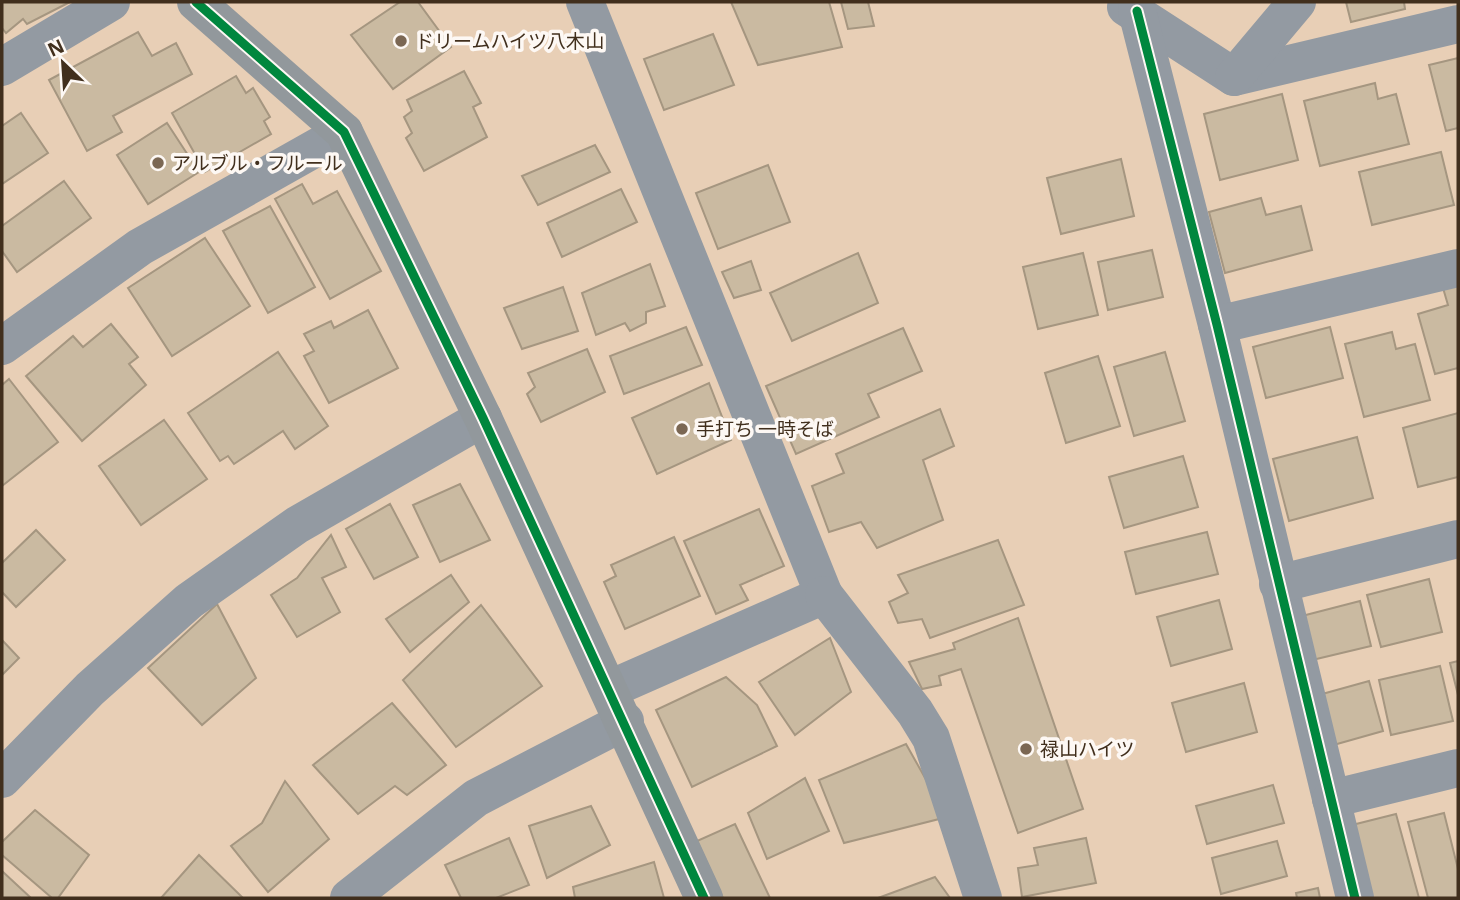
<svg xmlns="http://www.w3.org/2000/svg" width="1460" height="900" viewBox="0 0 1460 900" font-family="'Noto Sans','Noto Sans JP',sans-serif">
  <rect width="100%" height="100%" fill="#e8cfb6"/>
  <g fill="#cabaa1" stroke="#a59680" stroke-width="2">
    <polygon points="2,2 70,2 27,24 23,19 6,33 2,28"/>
    <polygon points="400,2 418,2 451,47 393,89 351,35"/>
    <polygon points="731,2 829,2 842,47 758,65"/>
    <polygon points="841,2 868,2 874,26 848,29"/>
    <polygon points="1346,2 1404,2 1405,9 1351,22"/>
    <polygon points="138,32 152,56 176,43 192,74 113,116 122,132 87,151 49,80"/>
    <polygon points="713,34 734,85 664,110 644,59"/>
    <polygon points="1458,58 1458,128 1446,131 1429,65"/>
    <polygon points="464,71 481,103 473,107 487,137 424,171 406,138 412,133 404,117 412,111 407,100"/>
    <polygon points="236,76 246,93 253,88 270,117 264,121 271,134 205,172 172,113"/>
    <polygon points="1375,83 1378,99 1396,94 1409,144 1320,166 1304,101"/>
    <polygon points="1282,94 1298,160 1220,180 1204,114"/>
    <polygon points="21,113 48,153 2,184 2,126"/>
    <polygon points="167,123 199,172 148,204 117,155"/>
    <polygon points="595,145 610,172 538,205 522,176"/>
    <polygon points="1441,152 1454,205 1372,225 1359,172"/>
    <polygon points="1121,159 1134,216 1061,234 1047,178"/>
    <polygon points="768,165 790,222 718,249 696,193"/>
    <polygon points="64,181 91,218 17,272 2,251 2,226"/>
    <polygon points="302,184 313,204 337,191 381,271 330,299 275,199"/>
    <polygon points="621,189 637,222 562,257 547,223"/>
    <polygon points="1261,198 1266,215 1301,206 1312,250 1225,273 1209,212"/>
    <polygon points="270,206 315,287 268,313 223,231"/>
    <polygon points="205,238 250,306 172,356 128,288"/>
    <polygon points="1152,250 1163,297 1108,310 1098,262"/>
    <polygon points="858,253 878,303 792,341 770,293"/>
    <polygon points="1083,253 1098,315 1038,329 1023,267"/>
    <polygon points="751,261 761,290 734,298 722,272"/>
    <polygon points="650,264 665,306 646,312 646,323 630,331 625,323 596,335 582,293"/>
    <polygon points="1458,284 1458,368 1435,374 1418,314 1448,305 1443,288"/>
    <polygon points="563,287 578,331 522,349 504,308"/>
    <polygon points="368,310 398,368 329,403 304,356 314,351 304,334 331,321 334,328"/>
    <polygon points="111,324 138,357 129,364 146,385 82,441 26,376 73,336 83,347"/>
    <polygon points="686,327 702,365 624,394 610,356"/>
    <polygon points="1330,327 1343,378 1266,398 1253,347"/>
    <polygon points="903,328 922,371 868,394 879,417 796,454 766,386"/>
    <polygon points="1392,332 1396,349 1415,344 1430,400 1364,417 1345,344"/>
    <polygon points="587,349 605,392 541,422 527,394 535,387 528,373"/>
    <polygon points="278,352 328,426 295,449 283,431 234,464 228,456 220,461 188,413"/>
    <polygon points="1165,352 1185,421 1134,436 1114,367"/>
    <polygon points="1098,356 1120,426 1066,443 1045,373"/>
    <polygon points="9,379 58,442 2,486 2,385"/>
    <polygon points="709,383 731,440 657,474 632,418"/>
    <polygon points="940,409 954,446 923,460 943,520 877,548 861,522 829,532 812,486 844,473 836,454"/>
    <polygon points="1458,413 1458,477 1418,487 1403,428"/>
    <polygon points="164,420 207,479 141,525 99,466"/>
    <polygon points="1357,437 1373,498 1289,521 1273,459"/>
    <polygon points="1183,456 1198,507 1124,528 1109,477"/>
    <polygon points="460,484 490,540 440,562 413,505"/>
    <polygon points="390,504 418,557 374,579 346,529"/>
    <polygon points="759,509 784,566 740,585 748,600 716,614 684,541"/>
    <polygon points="36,530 65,560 16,607 2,592 2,563"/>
    <polygon points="1207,532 1218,574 1136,594 1125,552"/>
    <polygon points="331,535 346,567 322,578 340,612 297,637 271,595 297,578"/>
    <polygon points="674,537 700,596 625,629 604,582 616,576 611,565"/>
    <polygon points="998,540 1024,605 930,638 922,619 898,623 889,602 908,593 898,575"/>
    <polygon points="451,575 469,602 410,652 386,619"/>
    <polygon points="1429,579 1442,632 1381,647 1367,595"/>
    <polygon points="1219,600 1232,649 1171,666 1157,617"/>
    <polygon points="1360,601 1371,646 1308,661 1298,617"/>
    <polygon points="217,604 256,678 202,725 148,668"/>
    <polygon points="481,605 542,686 456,747 403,680"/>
    <polygon points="1018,618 1083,809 1018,833 961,669 939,676 941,685 922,689 909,662 955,649 953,643"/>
    <polygon points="830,638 851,692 795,735 759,682"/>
    <polygon points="2,640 19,658 2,675"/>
    <polygon points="1458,661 1458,695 1450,663"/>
    <polygon points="1440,666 1453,721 1391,735 1379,680"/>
    <polygon points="726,677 757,705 777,746 692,787 656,710"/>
    <polygon points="1369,681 1383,731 1330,746 1315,696"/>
    <polygon points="1244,683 1257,732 1186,752 1172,703"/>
    <polygon points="392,703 446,765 407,795 395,786 358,814 313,765"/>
    <polygon points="906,744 947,817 844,843 819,780"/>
    <polygon points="805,778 829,831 767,859 748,813"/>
    <polygon points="285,781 329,839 268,892 231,846 262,823"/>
    <polygon points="1273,785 1284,823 1207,844 1196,806"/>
    <polygon points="591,806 610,845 547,878 529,826"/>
    <polygon points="35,810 89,855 58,898 52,898 2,855 2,842"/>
    <polygon points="1444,813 1458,869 1458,898 1428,898 1408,822"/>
    <polygon points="1396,814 1419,898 1371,898 1352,825"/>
    <polygon points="735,824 770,898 723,898 697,841"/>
    <polygon points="509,838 529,885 496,898 461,898 445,865"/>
    <polygon points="1086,838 1096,883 1022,897 1018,868 1038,865 1034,848"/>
    <polygon points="1277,841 1287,876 1221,894 1212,858"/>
    <polygon points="199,855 243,898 161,898"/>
    <polygon points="654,862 664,898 575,898 573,887"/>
    <polygon points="2,871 31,898 2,898"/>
    <polygon points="935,877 950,898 878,898"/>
    <polygon points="1318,888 1320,898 1297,898 1296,893"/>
  </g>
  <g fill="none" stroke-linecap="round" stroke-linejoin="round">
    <g stroke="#939aa2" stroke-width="38">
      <polyline points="585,2 824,595 610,689"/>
      <polyline points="1126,7 1234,77 1458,24"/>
      <polyline points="1137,11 1217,325 1355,898"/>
      <polyline points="2,67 111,2"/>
      <polyline points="1234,77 1297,2"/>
      <polyline points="1217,325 1458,268"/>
      <polyline points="2,346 140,247 344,132"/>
      <polyline points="1278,584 1458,539"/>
      <polyline points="824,595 915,712 931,738 983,898"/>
      <polyline points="2,779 90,689 189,601 297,525 483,418"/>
      <polyline points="1331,799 1458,768"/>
      <polyline points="349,898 476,798 625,721"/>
    </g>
    <polyline stroke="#92989c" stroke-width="38" points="196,2 344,132 483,418 704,898"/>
    <g stroke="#fdf8f4" stroke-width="13">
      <g id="cycleway">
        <polyline points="196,2 344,132 483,418 704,898"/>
        <polyline points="1137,11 1217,325 1355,898"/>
      </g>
    </g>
    <use href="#cycleway" stroke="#00873e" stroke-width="9"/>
  </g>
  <g fill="#7b6753" stroke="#fdf8f4" stroke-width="2.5">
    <circle cx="401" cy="41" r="7"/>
    <circle cx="158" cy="163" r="7"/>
    <circle cx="682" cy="429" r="7"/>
    <circle cx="1026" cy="749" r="7"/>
  </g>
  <g text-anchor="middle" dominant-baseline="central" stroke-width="7" stroke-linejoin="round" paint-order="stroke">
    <g font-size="19" fill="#412f1d" stroke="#fdf8f4" text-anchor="start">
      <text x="415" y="41">ドリームハイツ八木山</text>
      <text x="172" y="163">アルブル・フルール</text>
      <text x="696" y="429">手打ち 一時そば</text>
      <text x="1040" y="749">禄山ハイツ</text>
    </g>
  </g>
  <rect width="1460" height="900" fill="none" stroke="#412f1d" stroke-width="7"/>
  <g transform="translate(63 63) rotate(335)" stroke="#fdf8f4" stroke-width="5" paint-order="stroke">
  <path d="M0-5L12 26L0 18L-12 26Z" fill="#412f1d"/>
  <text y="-10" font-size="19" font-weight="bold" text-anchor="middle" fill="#412f1d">N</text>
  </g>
</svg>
